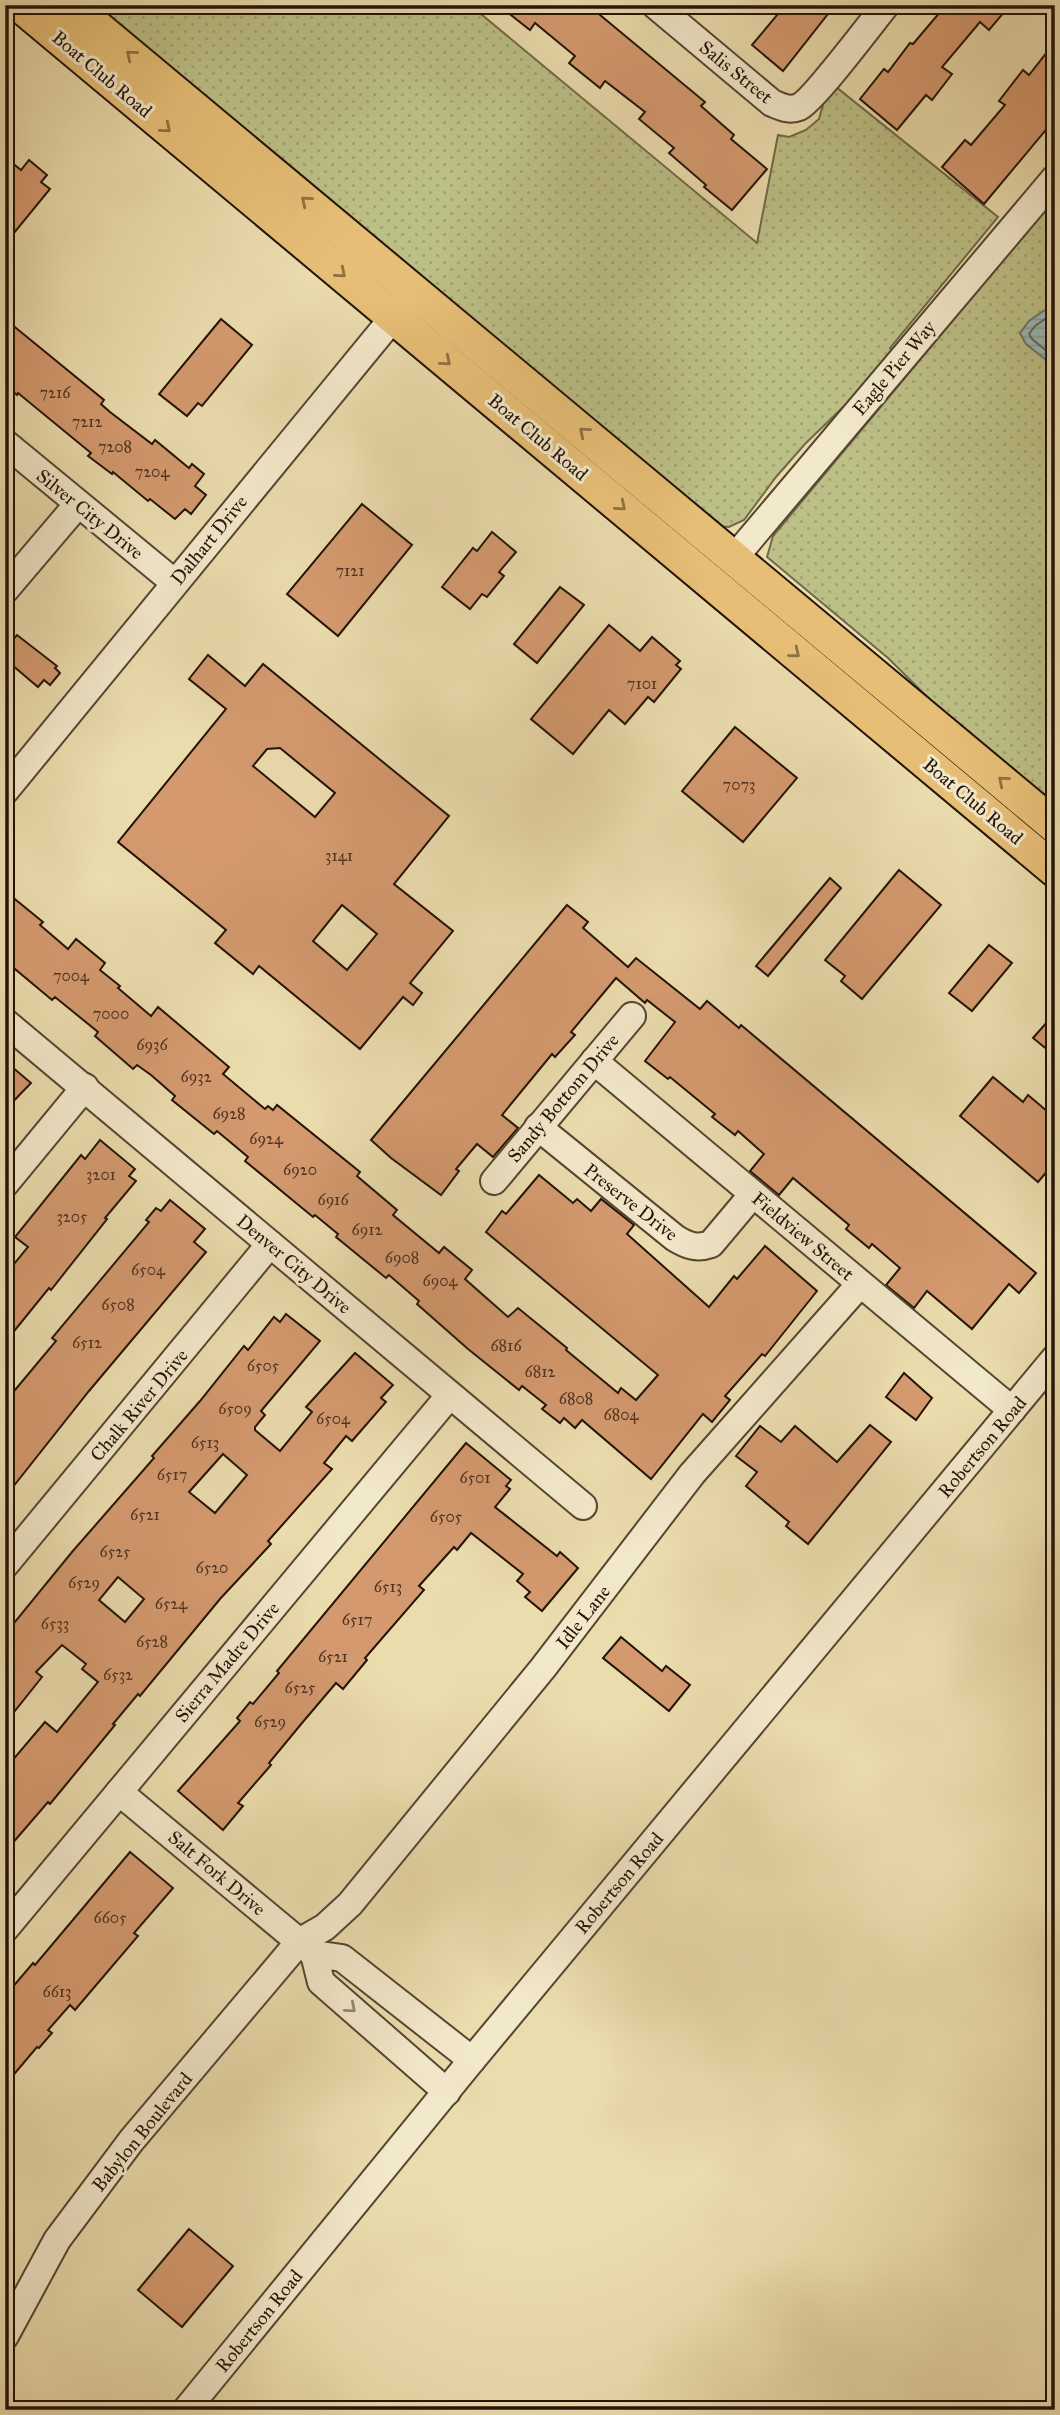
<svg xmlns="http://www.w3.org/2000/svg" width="1060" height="2415" viewBox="0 0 1060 2415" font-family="'IM FELL Great Primer',serif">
  <defs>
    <pattern id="grass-dots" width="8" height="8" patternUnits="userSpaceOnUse" patternTransform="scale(1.75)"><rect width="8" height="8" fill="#bcbf86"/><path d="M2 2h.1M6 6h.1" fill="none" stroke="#a1a372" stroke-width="1.8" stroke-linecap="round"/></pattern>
    <pattern id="water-rules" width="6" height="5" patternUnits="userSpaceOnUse" patternTransform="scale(1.75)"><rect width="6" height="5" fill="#9db9b5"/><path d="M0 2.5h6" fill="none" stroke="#879e9a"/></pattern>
  </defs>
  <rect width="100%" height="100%" fill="#ebdcad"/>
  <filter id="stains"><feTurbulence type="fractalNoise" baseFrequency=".00286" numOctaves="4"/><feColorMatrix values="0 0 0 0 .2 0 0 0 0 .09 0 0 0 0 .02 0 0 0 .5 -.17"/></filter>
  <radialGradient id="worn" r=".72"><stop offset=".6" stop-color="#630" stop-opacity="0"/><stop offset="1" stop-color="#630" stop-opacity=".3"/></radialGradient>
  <g fill="url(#grass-dots)" stroke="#706947" stroke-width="2">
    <polygon points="91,5 470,5 757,243 778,135 789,137 806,130 819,119 824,101 836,87 998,217 890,348 893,353 875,376 805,444 776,477 744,520 729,527 715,526"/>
    <polygon points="1055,198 1055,808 964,733 888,658 767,557 773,536"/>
  </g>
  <polygon fill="url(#water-rules)" stroke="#6c7770" stroke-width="2" points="1055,303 1055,367 1026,344 1020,333 1029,321"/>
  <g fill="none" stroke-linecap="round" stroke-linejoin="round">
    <polyline stroke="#60665e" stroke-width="2" points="1055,312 1035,326 1029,334 1032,339 1055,358"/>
  </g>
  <g fill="#d4996f" stroke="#231308" stroke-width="2" fill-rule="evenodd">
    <polygon points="498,5 588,5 705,102 701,106 734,135 731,139 767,169 732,210 704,187 706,185 669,153 674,148 639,119 645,112 605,81 600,88 569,63 575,56 535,23 530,30"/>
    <polygon points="767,5 835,5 783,71 752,45 778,14"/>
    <polygon points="946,5 1010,5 989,30 980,22 942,67 952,74 932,100 926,95 897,130 860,99 884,69 888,72 910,43 913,44"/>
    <polygon points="1055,42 1055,119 984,204 942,167 965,140 971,145 1005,105 999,101 1023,70 1029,75"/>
    <polygon points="5,157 21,170 29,160 47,175 41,182 50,189 5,244"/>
    <polygon points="5,319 104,400 101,404 110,412 152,444 155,440 189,468 192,464 204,474 195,486 206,495 191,514 185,509 175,519 150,499 148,501 113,472 112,474 88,456 91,453 18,393 17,395 5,385"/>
    <polygon points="221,319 252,345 202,406 198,403 187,416 159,394"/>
    <polygon points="362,504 412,545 338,636 287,594"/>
    <polygon points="492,532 516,552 499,572 504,576 487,597 482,594 470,609 442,587 473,548 477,551"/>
    <polygon points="560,587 584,605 537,663 514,644"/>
    <polygon points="609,625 640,651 652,637 680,661 676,665 681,669 654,702 648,697 625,724 609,710 573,754 531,719"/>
    <polygon points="17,635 57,666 55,668 60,673 50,685 44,680 38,687 5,659 5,649"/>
    <path d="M208,655L245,686L263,664L449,816L394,884L453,931L410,983L422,993L413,1005L403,997L360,1049L259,966L253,974L215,943L226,930L118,842L226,709L189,679ZM280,748L335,793L315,817L253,766L267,749ZM342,905L377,934L347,970L313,941Z"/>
    <polygon points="735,727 797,778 743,842 682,791"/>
    <polygon points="899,870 941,905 862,999 841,981 845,976 825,960"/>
    <polygon points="830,878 841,888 768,976 756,966"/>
    <polygon points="5,891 43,922 40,925 68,949 76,939 105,963 100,970 120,986 118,988 151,1016 158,1007 229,1067 223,1074 265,1109 268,1106 273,1110 277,1105 360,1172 357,1176 397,1210 393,1215 439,1253 444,1247 472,1270 465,1279 508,1317 518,1308 567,1348 566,1350 618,1393 621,1388 636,1400 658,1375 486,1232 502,1211 506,1214 539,1175 573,1203 577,1199 591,1211 601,1199 634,1225 627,1234 709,1307 734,1276 737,1279 765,1246 817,1291 765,1356 762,1354 725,1396 730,1400 712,1422 703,1414 651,1479 582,1420 575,1428 564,1418 560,1423 542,1409 546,1405 522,1386 519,1390 468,1349 417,1304 419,1301 389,1275 386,1278 336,1237 338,1234 315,1215 313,1217 245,1161 248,1157 217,1131 214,1134 172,1100 175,1096 151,1075 137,1065 133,1069 95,1036 98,1032 55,997 52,1000 9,964 13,959 5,952"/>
    <polygon points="567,905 588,922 583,928 628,967 636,958 700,1009 707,1001 739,1028 741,1025 1036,1273 1019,1293 1009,1284 972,1329 927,1291 914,1308 886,1285 900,1268 872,1244 869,1248 846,1229 849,1225 793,1178 779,1195 750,1171 764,1154 738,1131 735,1135 712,1117 715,1114 670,1077 668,1079 645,1061 675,1022 647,1000 645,1003 616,978 571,1032 575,1035 555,1057 552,1054 502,1115 518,1128 493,1157 477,1144 456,1169 459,1171 441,1195 391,1158 371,1140"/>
    <polygon points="989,945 1012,963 972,1011 949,993"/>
    <polygon points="1055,1013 1055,1056 1033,1038"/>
    <polygon points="5,1061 31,1083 5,1110"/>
    <polygon points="993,1077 1023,1102 1028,1095 1055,1118 1055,1162 1038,1182 960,1116"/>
    <polygon points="100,1140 135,1169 129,1176 136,1181 105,1218 107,1219 51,1290 49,1288 15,1330 5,1322 5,1275 28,1247 15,1237 81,1155 85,1159"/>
    <polygon points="170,1200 205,1229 194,1242 206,1252 89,1391 5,1497 5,1396 13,1387 15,1390 56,1341 52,1338 149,1222 146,1220 156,1208 161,1211"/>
    <path d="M286,1314L320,1341L261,1411L265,1415L255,1427V1430L280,1451L312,1412L306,1407L355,1353L393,1385L381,1398L386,1402L352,1441L346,1436L324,1463L332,1469L268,1541L271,1544L220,1599L140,1696L138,1694L113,1724L115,1725L64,1787L50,1804L48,1802L5,1852V1769L45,1722L57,1732L98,1682L82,1669L86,1664L62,1645L36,1672L42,1677L14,1712L5,1704V1634L72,1552L154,1458L152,1456L200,1401L244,1346L248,1350L274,1317L280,1322ZM223,1454L247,1475L215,1513L189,1492ZM118,1577L144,1599L125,1622L99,1600Z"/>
    <polygon points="904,1373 932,1398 916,1420 886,1397"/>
    <polygon points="870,1425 891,1442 808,1544 786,1526 789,1522 746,1486 757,1472 736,1456 760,1426 781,1442 795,1426 837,1462"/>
    <polygon points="466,1443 511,1480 506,1486 510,1489 495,1507 557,1556 560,1552 578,1568 542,1611 525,1597 530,1592 517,1581 523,1574 471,1533 457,1550 454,1547 419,1586 424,1590 365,1658 367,1660 343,1689 336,1683 302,1723 269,1763 271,1765 238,1803 243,1806 223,1830 178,1791 240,1721 237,1718 250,1702 253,1704 279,1673 277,1671"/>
    <polygon points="621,1637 662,1671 666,1666 690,1685 669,1711 603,1658"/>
    <polygon points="130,1852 173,1888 134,1933 138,1936 86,1997 75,2010 70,2005 48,2030 52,2033 39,2048 37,2047 5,2085 5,1996 33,1963 35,1965"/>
    <polygon points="189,2229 233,2266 182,2327 138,2290"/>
  </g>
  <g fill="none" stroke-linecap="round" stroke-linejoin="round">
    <g stroke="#554531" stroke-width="30">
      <g id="minor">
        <path d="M655,5L772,103C782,107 789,111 799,107C813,101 872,22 886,5"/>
        <polyline points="5,443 175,583"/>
        <polyline points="734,558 1055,178"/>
        <polyline points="5,590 78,504"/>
        <polyline points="5,791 406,302"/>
        <polyline points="5,1022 583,1506"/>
        <polyline points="594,1061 1012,1410"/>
        <path d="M538,1127L675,1238C688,1246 697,1249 711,1244L753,1194"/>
        <polyline points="494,1181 632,1016"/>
        <polyline points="5,1184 85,1087"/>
        <polyline points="5,1565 270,1244"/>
        <polyline points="119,1792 314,1954 342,1958 472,2060"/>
        <polyline points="5,1929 449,1396"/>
        <polyline points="314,1954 321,1982 447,2092"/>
        <polyline points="5,2336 57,2240 131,2141 299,1942 325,1927 350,1904 543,1668 692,1474 860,1284"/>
        <polyline points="186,2410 472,2060 1055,1358"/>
      </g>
    </g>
    <g stroke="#231308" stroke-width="37">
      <g id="major">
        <polyline points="20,5 1055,870"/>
        <polyline points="70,5 1055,826"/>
      </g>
    </g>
    <use href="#minor" stroke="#f2e8ca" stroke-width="26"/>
    <use href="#major" stroke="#e6be76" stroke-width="33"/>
  </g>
  <defs><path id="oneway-chevron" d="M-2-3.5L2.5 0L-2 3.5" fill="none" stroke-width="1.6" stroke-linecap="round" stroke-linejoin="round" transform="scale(1.75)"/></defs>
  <g stroke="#8e7144">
    <use href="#oneway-chevron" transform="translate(131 55) rotate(-140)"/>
    <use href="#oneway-chevron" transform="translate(166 128) rotate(40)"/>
    <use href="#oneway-chevron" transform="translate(306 201) rotate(-140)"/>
    <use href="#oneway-chevron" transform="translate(341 273) rotate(40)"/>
    <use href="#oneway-chevron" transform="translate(446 361) rotate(40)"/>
    <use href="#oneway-chevron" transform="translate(584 432) rotate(-140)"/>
    <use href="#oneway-chevron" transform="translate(621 506) rotate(40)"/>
    <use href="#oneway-chevron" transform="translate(795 653) rotate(39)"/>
    <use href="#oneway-chevron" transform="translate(1003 781) rotate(-140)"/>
  </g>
  <use stroke="#958873" href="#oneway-chevron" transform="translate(351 2008) rotate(41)"/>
  <g text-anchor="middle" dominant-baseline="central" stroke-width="6" stroke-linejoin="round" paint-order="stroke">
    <g font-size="16" fill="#4f3422">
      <text x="55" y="392">7216</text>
      <text x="87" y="421">7212</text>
      <text x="115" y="446">7208</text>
      <text x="152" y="471">7204</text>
      <text x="350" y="570">7121</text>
      <text x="642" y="683">7101</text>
      <text x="739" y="784">7073</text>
      <text x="339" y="855">3141</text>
      <text x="71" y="975">7004</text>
      <text x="111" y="1013">7000</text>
      <text x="152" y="1044">6936</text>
      <text x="196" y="1076">6932</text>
      <text x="229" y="1113">6928</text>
      <text x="266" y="1138">6924</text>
      <text x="300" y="1169">6920</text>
      <text x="101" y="1174">3201</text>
      <text x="333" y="1199">6916</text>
      <text x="72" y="1216">3205</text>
      <text x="367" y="1229">6912</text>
      <text x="402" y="1257">6908</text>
      <text x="148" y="1269">6504</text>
      <text x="440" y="1280">6904</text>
      <text x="118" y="1304">6508</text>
      <text x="87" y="1342">6512</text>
      <text x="506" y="1345">6816</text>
      <text x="263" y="1365">6505</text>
      <text x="540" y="1371">6812</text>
      <text x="576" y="1398">6808</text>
      <text x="235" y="1408">6509</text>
      <text x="621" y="1414">6804</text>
      <text x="333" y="1418">6504</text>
      <text x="205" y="1442">6513</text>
      <text x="172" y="1474">6517</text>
      <text x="475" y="1477">6501</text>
      <text x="145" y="1514">6521</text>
      <text x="446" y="1516">6505</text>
      <text x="115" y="1551">6525</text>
      <text x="212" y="1567">6520</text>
      <text x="84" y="1582">6529</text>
      <text x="388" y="1586">6513</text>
      <text x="171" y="1603">6524</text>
      <text x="357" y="1619">6517</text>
      <text x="55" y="1623">6533</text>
      <text x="152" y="1641">6528</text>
      <text x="333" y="1656">6521</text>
      <text x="118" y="1674">6532</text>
      <text x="300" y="1687">6525</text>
      <text x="270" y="1721">6529</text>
      <text x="110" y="1917">6605</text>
      <text x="57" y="1991">6613</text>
    </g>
    <g font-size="19" fill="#231308" stroke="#f2e8ca">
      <text transform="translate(736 72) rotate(39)">Salis Street</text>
      <text transform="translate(102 74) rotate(40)">Boat Club Road</text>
      <text transform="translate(894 368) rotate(-50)">Eagle Pier Way</text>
      <text transform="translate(538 437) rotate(40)">Boat Club Road</text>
      <text transform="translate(90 514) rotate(39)">Silver City Drive</text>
      <text transform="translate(209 540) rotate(-51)">Dalhart Drive</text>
      <text transform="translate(973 801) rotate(40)">Boat Club Road</text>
      <text transform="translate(563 1098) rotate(-50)">Sandy Bottom Drive</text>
      <text transform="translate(631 1202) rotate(38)">Preserve Drive</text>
      <text transform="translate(803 1236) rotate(40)">Fieldview Street</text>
      <text transform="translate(294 1264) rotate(40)">Denver City Drive</text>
      <text transform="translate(139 1405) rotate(-50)">Chalk River Drive</text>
      <text transform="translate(982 1447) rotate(-50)">Robertson Road</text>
      <text transform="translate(583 1617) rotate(-52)">Idle Lane</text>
      <text transform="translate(227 1662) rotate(-50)">Sierra Madre Drive</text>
      <text transform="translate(217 1873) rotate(40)">Salt Fork Drive</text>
      <text transform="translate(619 1883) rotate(-50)">Robertson Road</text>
      <text transform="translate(142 2132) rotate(-51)">Babylon Boulevard</text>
      <text transform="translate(259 2321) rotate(-51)">Robertson Road</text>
    </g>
  </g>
  <rect width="1060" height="2415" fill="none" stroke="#ebdcad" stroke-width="28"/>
  <rect x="7" y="7" width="1046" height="2401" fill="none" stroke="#231308" stroke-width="3.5"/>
  <rect x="14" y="14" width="1032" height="2387" fill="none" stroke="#231308" stroke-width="2"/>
  <rect width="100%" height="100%" filter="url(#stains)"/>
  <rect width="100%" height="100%" fill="url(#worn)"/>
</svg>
